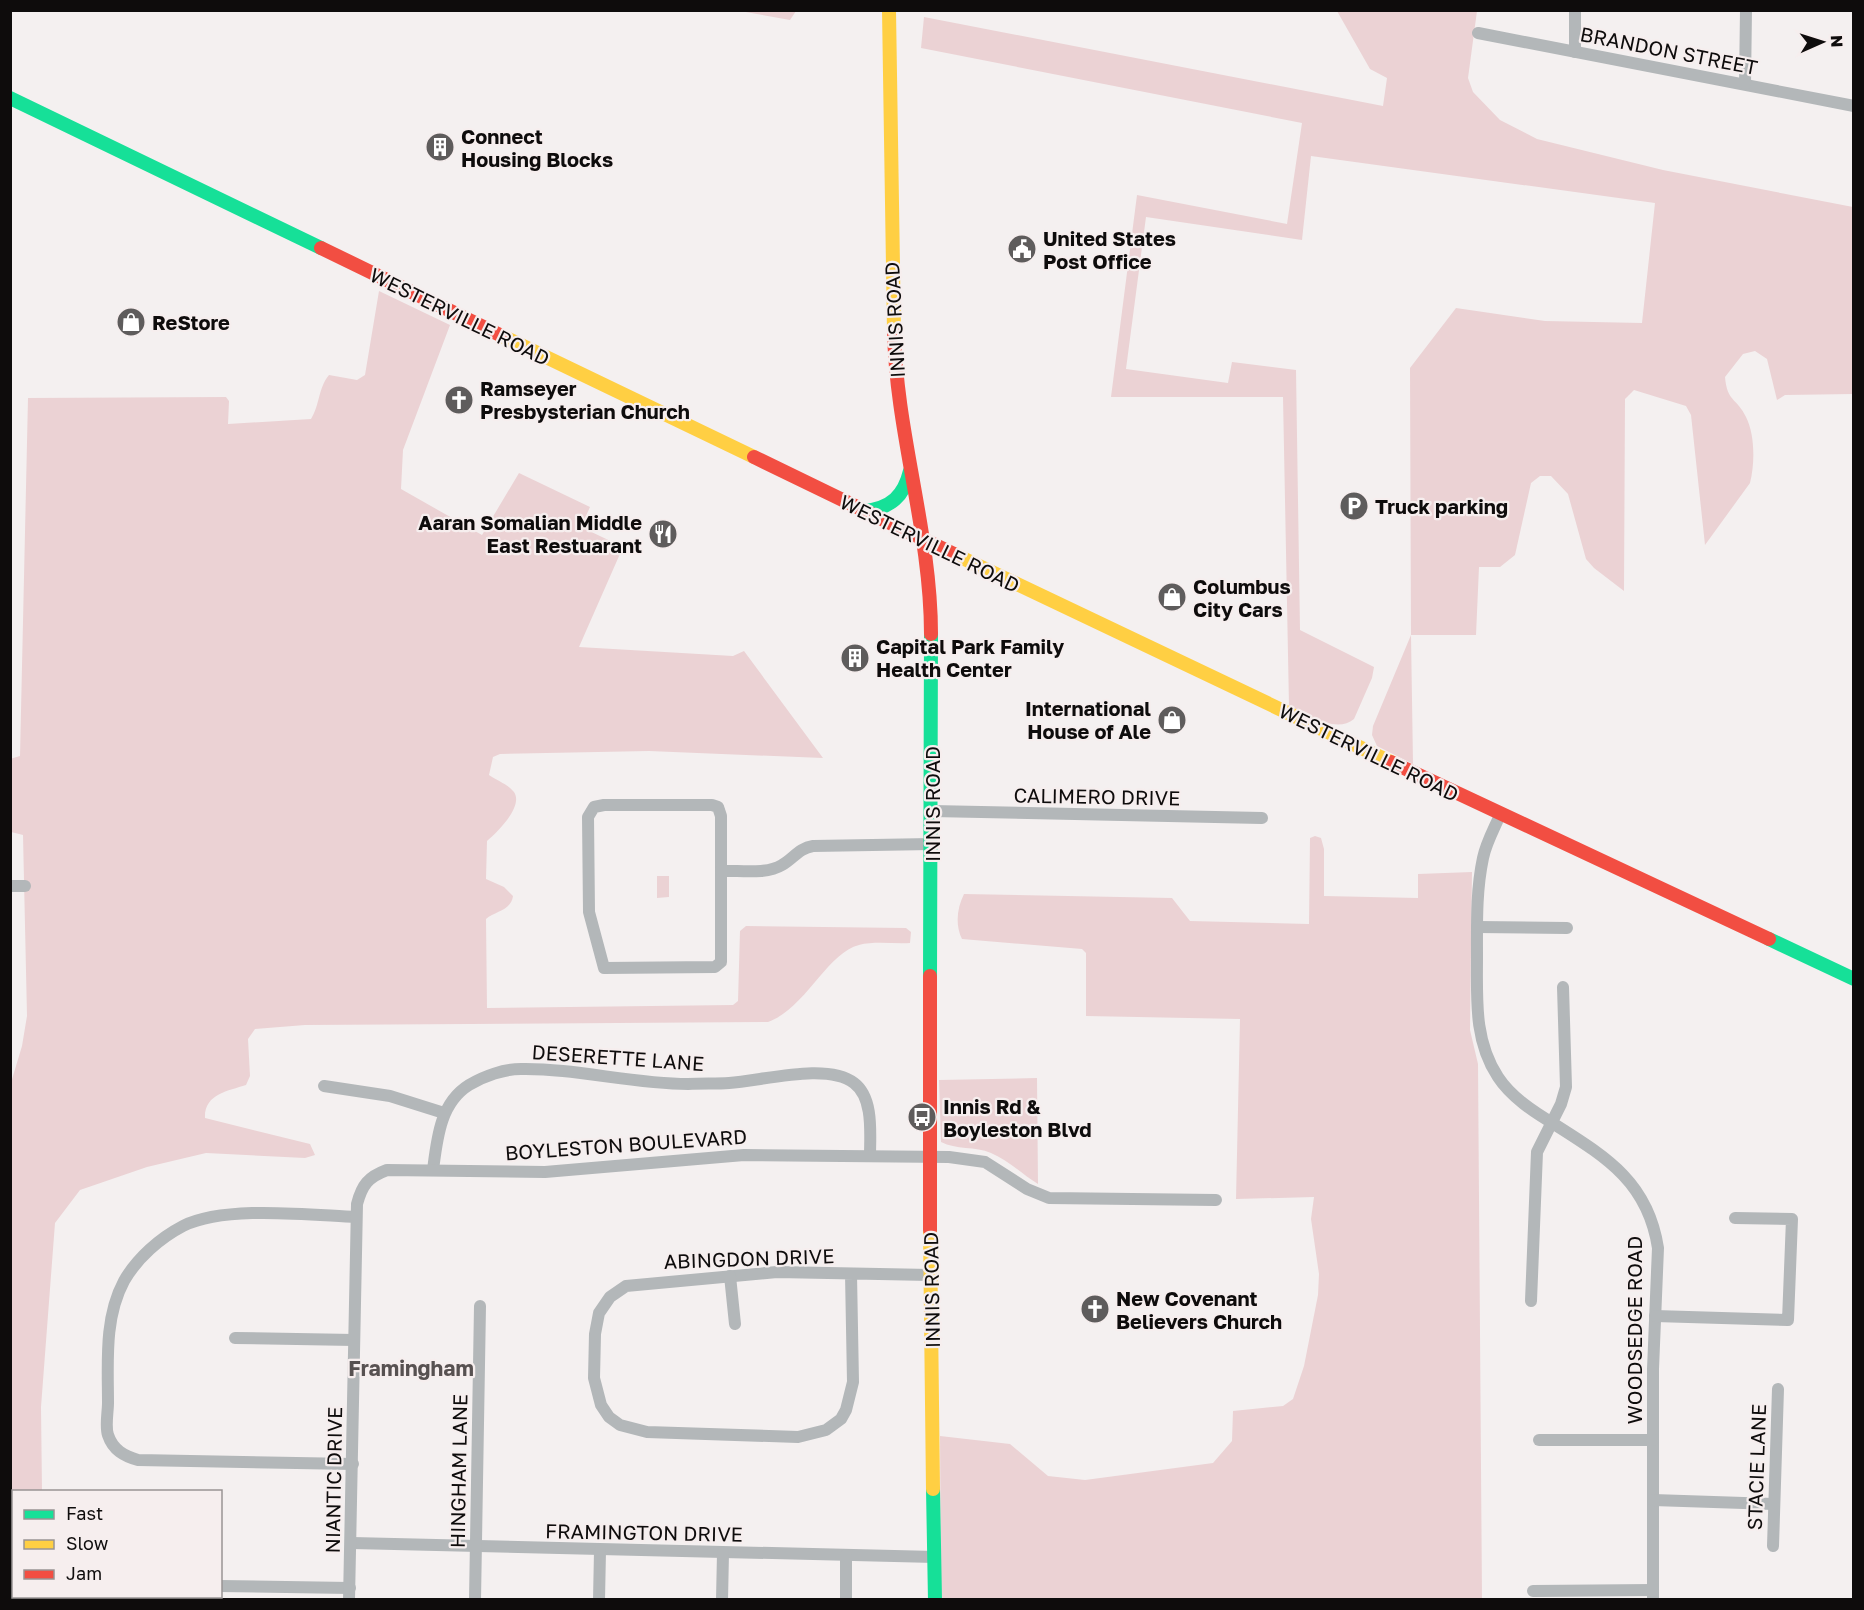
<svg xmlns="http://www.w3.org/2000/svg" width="1864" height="1610" viewBox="0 0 1864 1610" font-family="'Golos Text',sans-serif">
  <rect width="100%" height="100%" fill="#f4f0f0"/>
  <g fill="#ebd2d4">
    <polygon points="740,11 796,10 796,11 790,20"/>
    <path d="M1337,11H1477L1468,78L1473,92L1500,120L1537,139L1663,170L1853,207V394L1785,395L1777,400L1767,359L1755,351L1743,354L1725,377C1727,402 1737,398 1746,417C1755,435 1755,463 1750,483L1705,545L1691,415L1686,406L1634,390L1625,399L1624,591L1594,568L1586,559L1568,494L1551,476H1540L1531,483L1515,555L1500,567H1479L1476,635H1411L1413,764L1377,746L1372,735L1373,726L1411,635L1410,368L1456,308L1545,321L1642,323L1655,203L1311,156L1302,240L1146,217L1126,369L1228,383L1232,362L1296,370L1300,630L1374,667L1372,678L1354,719C1336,734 1307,714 1289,706L1283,397H1111L1137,195L1287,224L1302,123L921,48L924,17L1383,106L1387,78L1370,69Z"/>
    <path d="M379,291L450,325L403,450L401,489L482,535L519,473L590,507L581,527L623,547L579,647L733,656L744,651L823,758L649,751L500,754L493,757L489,775C496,780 509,785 514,792C524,807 496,833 487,841L486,879L504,887L513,896C511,911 495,911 486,919L487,1008L733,1005L738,1001L740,931L746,926L906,928L911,932L910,943C894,944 874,941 859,945C827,953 805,1009 768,1022L305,1025L255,1029L248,1039L250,1076L246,1085C228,1091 204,1094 205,1118L310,1144L315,1155L305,1158L206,1153L147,1167L80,1190L55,1223L41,1407L42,1491L14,1492V1596L44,1597V1599H11L10,1086L22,1046L27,1016L23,835L11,832L10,759L20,756L28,398L226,397L229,401L228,424L311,419C320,405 318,388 329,375L357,380L365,375Z"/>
    <path d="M1315,836L1321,838L1324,849V896L1418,898V874L1472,872L1470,1030L1478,1064L1482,1599H941L940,1436L1010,1444L1048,1476L1085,1480L1213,1463L1232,1441L1233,1411L1283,1406L1293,1399L1304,1366L1318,1295L1319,1274L1311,1219L1314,1197L1236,1199L1240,1019L1086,1016V953L1082,949L962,939C955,925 957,908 964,894L1172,898L1190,921L1309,924L1310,838Z"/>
    <polygon points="657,876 669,876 669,897 657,898"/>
    <path d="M1037,1078L1038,1184C1022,1174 1008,1160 991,1153C975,1146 956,1150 941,1142L939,1080Z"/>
  </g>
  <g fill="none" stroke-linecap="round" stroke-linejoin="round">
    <g stroke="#b3b7b9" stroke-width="12">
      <polyline points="1478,33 1854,106"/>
      <polyline points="1575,52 1575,10"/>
      <polyline points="1745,84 1746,10"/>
      <polygon points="604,805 712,805 718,807 721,816 721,962 715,967 604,968 589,912 588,817 594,807"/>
      <polyline points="932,811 1262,818"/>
      <path d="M1500,815C1494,829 1486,843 1483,858C1476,891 1477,924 1477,958C1477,999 1474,1041 1498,1077C1511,1097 1534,1112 1554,1124C1606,1157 1648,1182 1658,1248L1653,1369V1600"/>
      <path d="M721,871C738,870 766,875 782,865C793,859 799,848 813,846L932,844"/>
      <polyline points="10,886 25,886"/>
      <polyline points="1477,927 1567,928"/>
      <polyline points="324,1086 390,1096 444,1113"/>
      <path d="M433,1170C437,1139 440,1103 469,1085C484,1076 504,1069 521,1069C575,1068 632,1084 688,1084C702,1083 716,1084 729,1083C762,1081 827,1062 854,1083C874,1098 870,1134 870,1156"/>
      <polyline points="851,1274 853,1382 846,1410 841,1419 826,1430 798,1437 647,1432 620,1425 609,1417 601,1405 594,1378 595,1334 599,1313 610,1297 626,1286 777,1272 930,1275"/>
      <polyline points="730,1276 735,1324"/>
      <polyline points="1531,1301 1537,1152 1561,1104 1566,1087 1563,987"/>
      <polyline points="1655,1316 1788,1320 1792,1219 1735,1218"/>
      <polyline points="235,1338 354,1340"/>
      <polyline points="1539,1440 1653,1440"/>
      <path d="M353,1464L138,1460C124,1456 113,1450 108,1435C105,1426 108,1412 108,1403C108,1363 104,1318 124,1281C137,1258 160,1238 183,1226C225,1205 310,1215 356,1217"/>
      <polyline points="1653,1500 1774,1504"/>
      <polyline points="352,1543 935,1557"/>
      <polyline points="1773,1546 1778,1389"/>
      <polyline points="220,1586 350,1588"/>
      <polyline points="1533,1591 1653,1590"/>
      <path d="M349,1600L357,1204C362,1185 368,1177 387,1170L545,1172L744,1155L949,1157L985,1162L1027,1189L1049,1198L1216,1200"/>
      <polyline points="475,1600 480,1306"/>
      <polyline points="599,1600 600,1551"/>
      <polyline points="722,1600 723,1553"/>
      <polyline points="846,1600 846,1555"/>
    </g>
    <g stroke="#16e098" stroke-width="14">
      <polyline points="10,98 321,248"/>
      <path d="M865,511C891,508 904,496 910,471"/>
      <polyline points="1769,939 1854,979"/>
      <polyline points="930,976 931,634"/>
      <polyline points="933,1489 935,1600"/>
    </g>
    <g stroke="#ffcf43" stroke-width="14">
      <polyline points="889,10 894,331"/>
      <polyline points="500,335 754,457"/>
      <polyline points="954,554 1391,762"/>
      <polyline points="930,1230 933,1489"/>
    </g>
    <g stroke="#f24e42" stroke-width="14">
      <polyline points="321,248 500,335"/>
      <path d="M894,331C896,433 931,532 931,634"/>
      <polyline points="754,457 954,554"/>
      <polyline points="1391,762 1769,939"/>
      <polyline points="930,1230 930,976"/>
    </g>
  </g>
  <defs>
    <g id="building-disc" transform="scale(1.5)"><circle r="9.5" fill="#5e5c5c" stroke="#f6eeee"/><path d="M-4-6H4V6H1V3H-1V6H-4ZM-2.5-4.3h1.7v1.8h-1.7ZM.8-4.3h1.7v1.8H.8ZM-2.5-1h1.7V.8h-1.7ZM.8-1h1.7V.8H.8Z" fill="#fff"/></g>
    <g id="civic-disc" transform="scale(1.5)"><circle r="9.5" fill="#5e5c5c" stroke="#f6eeee"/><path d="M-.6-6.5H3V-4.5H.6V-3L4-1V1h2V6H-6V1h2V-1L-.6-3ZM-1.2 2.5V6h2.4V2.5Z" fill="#fff"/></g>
    <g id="shop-disc" transform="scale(1.5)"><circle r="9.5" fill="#5e5c5c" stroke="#f6eeee"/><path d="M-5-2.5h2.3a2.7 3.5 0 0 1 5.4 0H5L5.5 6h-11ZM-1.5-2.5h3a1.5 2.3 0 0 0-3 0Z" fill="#fff"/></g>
    <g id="church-disc" transform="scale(1.5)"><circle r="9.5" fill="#5e5c5c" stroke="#f6eeee"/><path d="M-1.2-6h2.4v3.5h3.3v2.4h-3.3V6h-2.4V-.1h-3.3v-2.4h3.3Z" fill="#fff"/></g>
    <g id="parking-disc" transform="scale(1.5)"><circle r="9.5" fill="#5e5c5c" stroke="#f6eeee"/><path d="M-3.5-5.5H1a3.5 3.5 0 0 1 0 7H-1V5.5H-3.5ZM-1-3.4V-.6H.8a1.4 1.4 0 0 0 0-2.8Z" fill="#fff"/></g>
    <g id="restaurant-disc" transform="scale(1.5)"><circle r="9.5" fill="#5e5c5c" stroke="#f6eeee"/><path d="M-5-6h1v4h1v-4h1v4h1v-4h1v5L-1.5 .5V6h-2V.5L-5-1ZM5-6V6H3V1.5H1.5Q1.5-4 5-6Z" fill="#fff"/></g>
    <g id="bus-disc" transform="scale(1.5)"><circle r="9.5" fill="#5e5c5c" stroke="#f6eeee"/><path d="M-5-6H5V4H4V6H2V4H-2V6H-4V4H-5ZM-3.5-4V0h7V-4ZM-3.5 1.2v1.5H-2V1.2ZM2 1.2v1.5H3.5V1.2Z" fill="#fff"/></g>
  </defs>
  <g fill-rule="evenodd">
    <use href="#building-disc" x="440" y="147"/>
    <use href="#civic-disc" x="1022" y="249"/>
    <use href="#shop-disc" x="131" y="322"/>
    <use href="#church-disc" x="459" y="400"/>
    <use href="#parking-disc" x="1354" y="506"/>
    <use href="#restaurant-disc" x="663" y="534"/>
    <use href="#shop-disc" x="1172" y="597"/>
    <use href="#building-disc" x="855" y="658"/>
    <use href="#shop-disc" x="1172" y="720"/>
    <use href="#bus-disc" x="922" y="1117"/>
    <use href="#church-disc" x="1095" y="1309"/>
  </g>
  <g text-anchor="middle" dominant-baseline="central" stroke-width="4.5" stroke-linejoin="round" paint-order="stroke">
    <g font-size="20" fill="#0e0c0c" stroke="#f6eeee">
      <text transform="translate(1669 50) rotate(11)">BRANDON STREET</text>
      <text transform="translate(460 316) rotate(26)">WESTERVILLE ROAD</text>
      <text transform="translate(894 320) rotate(-93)">INNIS ROAD</text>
      <text transform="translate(930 543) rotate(26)">WESTERVILLE ROAD</text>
      <text transform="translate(1369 752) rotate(26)">WESTERVILLE ROAD</text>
      <text transform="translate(1097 796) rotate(1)">CALIMERO DRIVE</text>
      <text transform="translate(932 804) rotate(-90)">INNIS ROAD</text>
      <text transform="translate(618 1057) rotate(4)">DESERETTE LANE</text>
      <text transform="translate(626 1144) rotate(-4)">BOYLESTON BOULEVARD</text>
      <text transform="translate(749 1258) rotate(-2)">ABINGDON DRIVE</text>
      <text transform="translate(931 1290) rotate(-91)">INNIS ROAD</text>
      <text transform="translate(1634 1330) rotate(-90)">WOODSEDGE ROAD</text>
      <text transform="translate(1756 1467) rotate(-88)">STACIE LANE</text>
      <text transform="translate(458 1471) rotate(-89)">HINGHAM LANE</text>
      <text transform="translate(333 1480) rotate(-89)">NIANTIC DRIVE</text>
      <text transform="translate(644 1532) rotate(1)">FRAMINGTON DRIVE</text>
    </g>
    <g font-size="20" font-weight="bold" fill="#0e0c0c" stroke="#f6eeee" text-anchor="start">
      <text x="461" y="136">Connect<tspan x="461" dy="23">Housing Blocks</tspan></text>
      <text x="1043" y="238">United States<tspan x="1043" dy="23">Post Office</tspan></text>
      <text x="152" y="322">ReStore</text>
      <text x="480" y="388">Ramseyer<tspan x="480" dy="23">Presbysterian Church</tspan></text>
      <text x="1375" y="506">Truck parking</text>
      <text x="642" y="522" text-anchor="end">Aaran Somalian Middle<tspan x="642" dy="23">East Restuarant</tspan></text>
      <text x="1193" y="586">Columbus<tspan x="1193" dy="23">City Cars</tspan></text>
      <text x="876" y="646">Capital Park Family<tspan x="876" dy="23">Health Center</tspan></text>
      <text x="1151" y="708" text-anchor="end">International<tspan x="1151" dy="23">House of Ale</tspan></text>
      <text x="943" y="1106">Innis Rd &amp;<tspan x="943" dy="23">Boyleston Blvd</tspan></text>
      <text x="1116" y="1298">New Covenant<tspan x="1116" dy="23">Believers Church</tspan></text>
    </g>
    <g font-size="21" font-weight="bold" fill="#575151" stroke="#f6eeee">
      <text x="411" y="1368">Framingham</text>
    </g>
  </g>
  <rect width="1864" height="1610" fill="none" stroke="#0e0c0c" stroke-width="24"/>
  <rect x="12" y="1490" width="210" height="108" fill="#f6eeee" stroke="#999494" stroke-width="1.5"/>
  <rect x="24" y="1510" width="30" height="9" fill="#16e098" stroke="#999494" stroke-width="1.5"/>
  <text x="66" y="1520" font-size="18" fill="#0e0c0c">Fast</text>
  <rect x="24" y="1540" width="30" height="9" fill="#ffcf43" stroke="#999494" stroke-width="1.5"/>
  <text x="66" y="1550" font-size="18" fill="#0e0c0c">Slow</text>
  <rect x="24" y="1570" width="30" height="9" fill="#f24e42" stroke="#999494" stroke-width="1.5"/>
  <text x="66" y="1580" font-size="18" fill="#0e0c0c">Jam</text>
  <g transform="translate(1822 42) rotate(87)" stroke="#f6eeee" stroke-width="4.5" paint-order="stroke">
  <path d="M0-4.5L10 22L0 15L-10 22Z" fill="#0e0c0c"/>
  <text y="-9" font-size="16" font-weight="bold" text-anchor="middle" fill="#0e0c0c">N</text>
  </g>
</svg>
